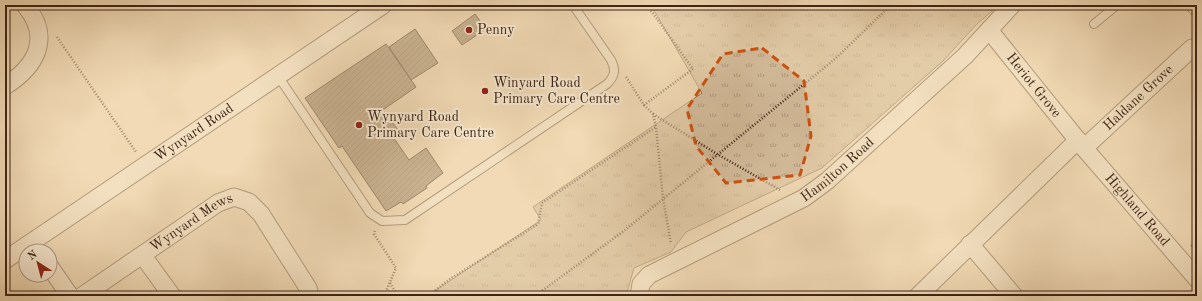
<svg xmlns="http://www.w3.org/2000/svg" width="1202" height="301" viewBox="0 0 1202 301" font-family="'Old Standard TT',serif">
  <defs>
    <pattern id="grass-tufts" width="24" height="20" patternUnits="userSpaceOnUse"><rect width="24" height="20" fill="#d3bb9a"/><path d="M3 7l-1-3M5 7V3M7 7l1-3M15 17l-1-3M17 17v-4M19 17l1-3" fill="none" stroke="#ad987d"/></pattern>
    <pattern id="building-hatch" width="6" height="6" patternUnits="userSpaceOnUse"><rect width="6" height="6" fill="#9b8369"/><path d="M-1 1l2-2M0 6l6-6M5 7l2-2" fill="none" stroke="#806b55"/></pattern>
  </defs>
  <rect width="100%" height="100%" fill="#f1dab5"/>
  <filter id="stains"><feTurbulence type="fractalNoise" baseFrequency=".005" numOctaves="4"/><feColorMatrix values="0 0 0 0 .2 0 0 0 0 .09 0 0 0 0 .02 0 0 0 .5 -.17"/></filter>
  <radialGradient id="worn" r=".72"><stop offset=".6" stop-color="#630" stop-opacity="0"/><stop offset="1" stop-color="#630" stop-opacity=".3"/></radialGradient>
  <polygon fill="url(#grass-tufts)" stroke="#887058" points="651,5 999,5 976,25 943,61 822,168 686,232 671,252 634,268 626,296 427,296 541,220 533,207 702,93"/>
  <g fill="url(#building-hatch)" stroke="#3e2417">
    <polygon points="475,14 486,29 462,45 452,31"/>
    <polygon points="415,29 438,63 411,80 389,47"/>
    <polygon points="386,44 416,87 374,116 376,119 385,112 398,130 391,134 409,160 426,148 443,173 426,186 427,188 403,204 401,202 386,211 342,146 339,148 305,98"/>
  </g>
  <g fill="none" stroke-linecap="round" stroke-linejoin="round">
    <g stroke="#6b523e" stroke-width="10">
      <g id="lane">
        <polyline points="1189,5 1197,14"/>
        <polyline points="1094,24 1117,5"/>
        <path d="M278,76L370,213L382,221L405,220L607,84C615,76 616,70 611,60L573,5"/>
      </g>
    </g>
    <g stroke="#6b523e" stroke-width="19">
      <g id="street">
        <path id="s1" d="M989,30L1084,148L1197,279"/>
        <path d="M5,86C37,66 52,37 25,5"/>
        <path id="s2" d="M1084,148L1192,48"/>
        <polyline points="970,244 1014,296"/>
        <polyline points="143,256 172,296"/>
        <path id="s3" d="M5,260L383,5"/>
        <polyline points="50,267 70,296"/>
        <path id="s4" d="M82,296L218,203L234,197L249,202L261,214L308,288L310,296"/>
        <path id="s5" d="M639,296L641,284L649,275L804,198L827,181L965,56L1012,5"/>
        <polyline points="918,296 1078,140"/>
      </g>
    </g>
    <g stroke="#3e2417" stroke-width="2.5" stroke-dasharray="1 2" stroke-linecap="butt">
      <polyline points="57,37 136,152"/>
      <polyline points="626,77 644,105 693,69 647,5"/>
      <polyline points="644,105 653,114 656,127 663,198 671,244"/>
      <polyline points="653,114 717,154 780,190"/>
      <polyline points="375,231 374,234 396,268 384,296"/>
      <polyline points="1191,246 1197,241"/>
      <polyline points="390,283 398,296"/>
      <polyline points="428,296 450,279 538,224 542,203 656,127"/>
      <polyline points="535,296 625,230 835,59 891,5"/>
    </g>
    <use href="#lane" stroke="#f6e7cf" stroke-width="8"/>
    <use href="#street" stroke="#f6e7cf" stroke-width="17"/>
  </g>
  <path d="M0 0H1202V301H0ZM762,48L804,81L811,136L800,175L726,183L696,146L687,109L723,54Z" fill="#f1dab5" fill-opacity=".55" fill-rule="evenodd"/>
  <path fill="none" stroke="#ce510e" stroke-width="3" stroke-dasharray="8 5" stroke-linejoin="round" d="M762,48L804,81L811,136L800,175L726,183L696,146L687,109L723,54Z"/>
  <g fill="#8f2418" stroke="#f6e7cf" stroke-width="1.5">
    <circle cx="469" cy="30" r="4"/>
    <circle cx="485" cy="91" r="4"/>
    <circle cx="359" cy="125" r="4"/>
  </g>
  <g text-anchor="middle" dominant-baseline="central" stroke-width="4" stroke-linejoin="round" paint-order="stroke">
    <g font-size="14" fill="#3e2417" stroke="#f6e7cf" text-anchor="start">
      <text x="477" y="30">Penny</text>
      <text x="493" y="83">Winyard Road<tspan x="493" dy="16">Primary Care Centre</tspan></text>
      <text x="367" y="117">Wynyard Road<tspan x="367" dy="16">Primary Care Centre</tspan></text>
    </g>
    <g font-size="14" fill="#3e2417" stroke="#f6e7cf">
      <text stroke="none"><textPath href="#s1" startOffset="71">Heriot Grove</textPath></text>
      <text stroke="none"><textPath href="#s2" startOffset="74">Haldane Grove</textPath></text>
      <text stroke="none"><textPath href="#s3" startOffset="228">Wynyard Road</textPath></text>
      <text stroke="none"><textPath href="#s5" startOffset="241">Hamilton Road</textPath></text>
      <text stroke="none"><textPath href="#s1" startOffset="233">Highland Road</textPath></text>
      <text stroke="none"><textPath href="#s4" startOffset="132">Wynyard Mews</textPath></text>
    </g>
  </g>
  <rect width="1202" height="301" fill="none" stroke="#f1dab5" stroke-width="20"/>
  <rect x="6" y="6" width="1190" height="289" fill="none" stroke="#3e2417" stroke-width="2"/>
  <rect x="10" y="10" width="1182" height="281" fill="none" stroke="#3e2417"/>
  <g transform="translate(38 263) rotate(324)"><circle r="19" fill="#f6e7cf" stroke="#ac9985"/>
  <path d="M0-3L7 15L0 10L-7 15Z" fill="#8f2418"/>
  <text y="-6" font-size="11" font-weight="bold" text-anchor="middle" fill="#3e2417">N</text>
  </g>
  <rect width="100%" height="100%" filter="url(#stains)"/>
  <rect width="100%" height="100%" fill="url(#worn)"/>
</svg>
